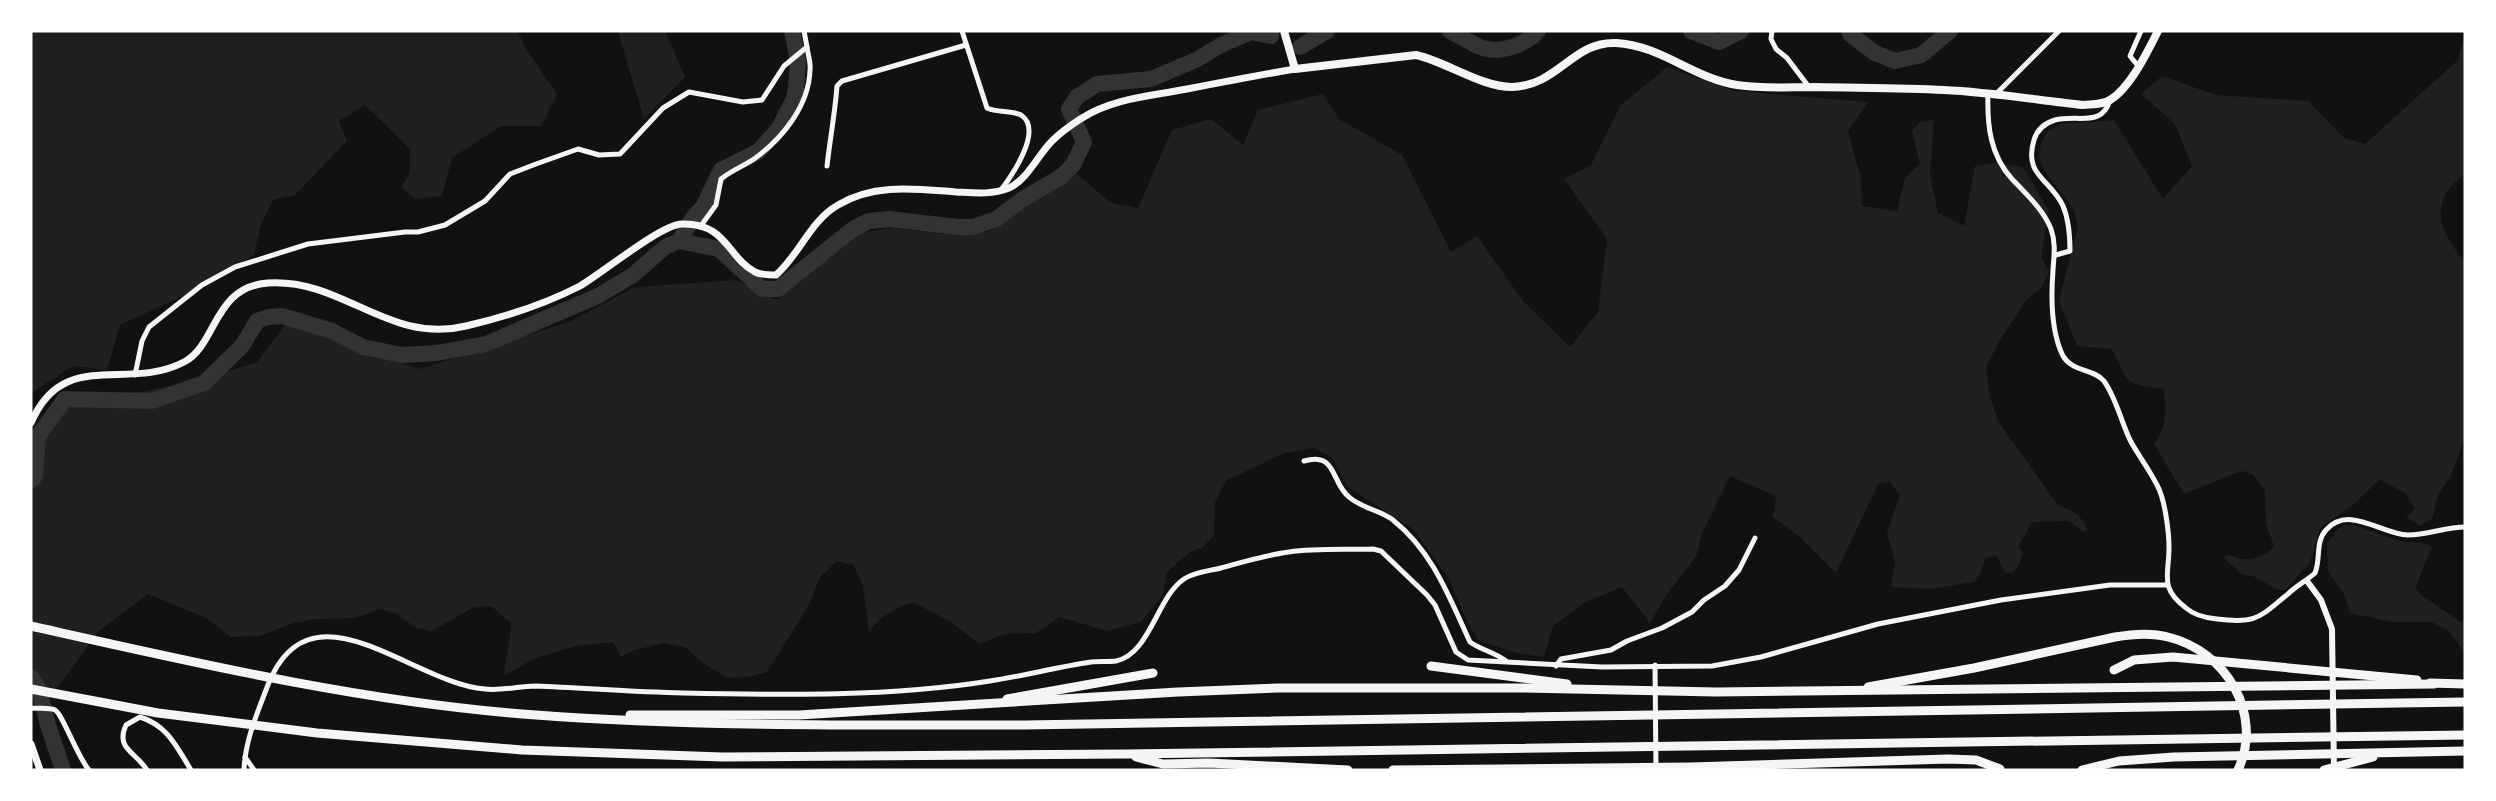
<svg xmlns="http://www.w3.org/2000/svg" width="2496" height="801" viewBox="0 0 2496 801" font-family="'Varela Round',sans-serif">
  <rect width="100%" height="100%" fill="#111"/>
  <g fill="#202020">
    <polygon points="31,31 518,31 524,46 557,94 541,126 501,126 452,158 442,196 415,199 401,187 410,173 410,149 365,105 339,121 347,141 295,195 273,200 261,224 254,255 185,295 120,325 107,370 73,366 31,393"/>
    <polygon points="618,31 665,31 685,77 644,119"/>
    <path d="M2465,34V174C2426,202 2440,232 2465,262V437L2451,475L2438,496L2432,519L2420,526L2406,517L2415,509L2406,494L2380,479L2353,505L2320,528L2310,563L2285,590L2276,589L2253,576L2241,574L2224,558L2227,554C2244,563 2261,561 2274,546L2266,524L2265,490L2252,474L2242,471L2184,494L2154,444C2168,425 2166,411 2164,389C2153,387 2133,387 2126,377C2120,369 2118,358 2111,349L2077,346L2059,300L2078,226L2073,208L2044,170L2039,157L2041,144L2047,132L2060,124L2114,120L2163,199L2192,166L2175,124L2141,94L2162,76L2216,95L2308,101L2344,138L2365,144L2458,60Z"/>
    <path d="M1667,67L1734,91L1868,102L1848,131L1861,179L1862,206L1897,211L1905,178L1920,163L1912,131L1920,122L1934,120L1930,175L1938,213L1964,226L1975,166L1997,163L2023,167L2049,211L2041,257L2049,272L2041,288L2026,300L1999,342L1986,367L1990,397L1998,421L2057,504L2078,515L2086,525L2087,531H2082L2069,521L2032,522L2018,547L2023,552L2019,565L2013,572L2005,573L1996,555L1986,558L1981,572L1974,582L1929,589L1891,587L1895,562L1887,533L1900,495L1890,482L1878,484L1836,573L1801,538L1773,517L1776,496L1730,476L1702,533L1696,557L1669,591L1650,623L1622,587L1582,604L1553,626L1544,657L1517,653L1479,641L1468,623L1448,577L1414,530L1348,487L1332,458L1314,448L1284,453L1226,481L1215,502L1214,535L1202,548L1191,551L1167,572L1163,595L1141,622L1107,631L1060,617L1036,633L1004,634L979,644L954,624L913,602C894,608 882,616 869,631L863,585L853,565L837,561L820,577L809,605L767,672L748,677L728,678L703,663L686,648L664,643L635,650L621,657L613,642L577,646L535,658L504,676C505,658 511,642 511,623L491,606L472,608L432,631L416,628L395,613L379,609L356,618L316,619L294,623L259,636L231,637L206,618L148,594L98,632L50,698L44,700L38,674L31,668V462L43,435L71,405L202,380L257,362L287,322L419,369L569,322L635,287L736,280L776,300L860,233L891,228L954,235L987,232L1076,173L1111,203L1138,208L1172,130L1211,119L1243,145L1258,110L1323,94L1339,119L1402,155L1451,252L1477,236L1523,301L1570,347L1598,312L1607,239L1564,179L1591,165L1620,106Z"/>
    <path d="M2345,525C2366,525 2385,539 2406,542C2416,543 2423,541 2432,547L2415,588L2420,594L2465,625V653L2449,631L2432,622H2393L2350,613L2345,596L2328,571L2327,544L2338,529Z"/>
  </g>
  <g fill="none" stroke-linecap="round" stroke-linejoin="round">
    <g stroke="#333" stroke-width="16">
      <path d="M1450,31C1461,36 1475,47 1487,49C1506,52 1526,44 1538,31"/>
      <polyline points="1691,31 1719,42 1741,31"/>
      <polyline points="1849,31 1851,35 1875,53 1895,61 1921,55 1950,31"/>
      <polyline points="1300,47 1327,31"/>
      <polyline points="679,241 693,218 703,207 721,170 759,151 779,128 794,99 796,88 798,61 792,31"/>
      <polyline points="31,480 35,476 38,436 65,399 152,401 204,383 242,346 257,321 268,317 282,316 332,331 363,347 402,355 437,353 486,344 598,296 633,275 665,247 679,241 719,249 762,289 778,289 853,229 869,221 889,219 958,227 974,227 996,219 1023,199 1062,176 1073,165 1084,142 1069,109 1077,97 1097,84 1151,79 1196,60 1221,45 1251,32 1271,36"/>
      <polyline points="31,677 39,690 48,725 63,770"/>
    </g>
    <g stroke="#f5f5f5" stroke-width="5">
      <path d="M962,31L987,108C997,113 1012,110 1021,115C1044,130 1011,177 1000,191"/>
      <polyline points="1772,31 1771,39 1776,49 1787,58 1809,87"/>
      <polyline points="2139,67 2130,56 2141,31"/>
      <path d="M1988,94C1987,125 1990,155 2012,179C2026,194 2043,209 2051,229C2056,243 2054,256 2053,270C2051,296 2051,332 2063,356C2072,372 2093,368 2104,381C2116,398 2121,421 2130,440C2138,455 2149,469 2157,485C2165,499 2169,532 2169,548C2169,575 2159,588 2186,608C2195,616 2206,618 2217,619C2258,624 2259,617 2288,594C2296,586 2306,581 2315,573C2321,559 2315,542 2326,530C2349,504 2382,535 2408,535C2428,535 2445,527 2465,527"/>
      <polyline points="1995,95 2059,31"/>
      <path d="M827,166C830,139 835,113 837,86L842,81L966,45"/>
      <path d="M700,227L716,205L721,179C732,170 744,166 754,159C782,139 809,106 810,70C811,63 808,55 807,47"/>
      <path d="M2056,255L2070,251C2070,236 2069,220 2063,206C2051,179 2023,176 2034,140C2037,130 2045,123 2055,120C2077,114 2102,128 2110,100"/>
      <polyline points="135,375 142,341 149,327 202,285 235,267 308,244 405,232 418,232 445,225 485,201 510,174 536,164 578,149 599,155 620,154 663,108 689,92 743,102 762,100 784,66 807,47 804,31"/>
      <path d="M1304,461C1337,451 1331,483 1349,497C1361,508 1380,510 1393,520C1433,552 1449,597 1470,642C1481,650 1494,652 1506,661"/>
      <polyline points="1655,665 1656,769"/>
      <polyline points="1556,666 1561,659 1611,650 1627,641 1662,628 1692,612 1704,600 1725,586 1739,570 1755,538"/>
      <path d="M31,708C38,709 48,707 55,710C62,713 78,758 89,770"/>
      <polyline points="245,757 254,770"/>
      <path d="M147,770C136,752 115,749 126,725L140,717C168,726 176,746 191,770"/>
      <path d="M244,770C245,742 256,716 266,690C308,574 410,683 485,689C502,691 519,686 536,686C585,688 634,692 683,693C784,695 890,697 990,681C1024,676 1057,667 1091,662C1099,661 1108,662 1116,661C1150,654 1157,597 1184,579C1194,572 1209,571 1221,568C1243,562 1266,555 1289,552C1316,548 1345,550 1373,549L1381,551L1427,595L1435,605L1456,652L1468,660L1602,667L1712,666L1761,657L1878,624L2001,600L2110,585H2167"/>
    </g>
    <polyline stroke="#f5f5f5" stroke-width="6" points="2307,581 2321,600 2332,629 2334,770"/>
    <g stroke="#f5f5f5" stroke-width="7">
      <path d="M31,423C63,347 127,392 184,362C217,345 213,287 268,283C343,278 389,345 466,326C505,317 545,304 580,286C604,272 660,225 682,224C727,223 727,257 755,272C761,275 769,275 776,275C800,254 810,221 838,205C874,183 916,189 956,192C975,193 991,195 1009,188C1027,180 1038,155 1052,141C1061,132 1071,125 1082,118C1113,98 1152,96 1187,89C1223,82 1259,75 1295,69"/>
      <polyline points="31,744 40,770"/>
    </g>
    <path stroke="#f5f5f5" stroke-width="8" d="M1284,31L1295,69L1416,55C1447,62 1481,87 1512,87C1558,86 1573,41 1616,43C1660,45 1695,79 1737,85C1764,89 1789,87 1816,87C1858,88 1902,88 1944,90C1990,92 2037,100 2083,105C2092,104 2102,105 2110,100C2130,88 2148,51 2158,31"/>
    <g stroke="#f5f5f5" stroke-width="9">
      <path d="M31,626C196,663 367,703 536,715C698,727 861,725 1024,725L2465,702"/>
      <polyline points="1431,666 1567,684"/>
      <polyline points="2114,670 2134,660 2173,657 2417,680"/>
      <polyline points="2430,683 2465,684"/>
      <path d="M1868,687L1974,668L2115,637C2132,634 2150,632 2168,637C2226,651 2264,714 2238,770"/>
      <polyline points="31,689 158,713 317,733 522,750 722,757 1126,754 2465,735"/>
      <polyline points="1007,699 1153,673"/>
      <polyline points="630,715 799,715 1178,692 1278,688 1523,688 1716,692 2434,684"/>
      <polyline points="1136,757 1163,764 1209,763 1348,770"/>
      <polyline points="1393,770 1691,767 1948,759 1976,760 2000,769"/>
      <polyline points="2082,770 2119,761 2174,757 2465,751"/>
      <polyline points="2324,770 2373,757"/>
    </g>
  </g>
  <rect width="2496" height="801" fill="none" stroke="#ffffff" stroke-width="65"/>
</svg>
